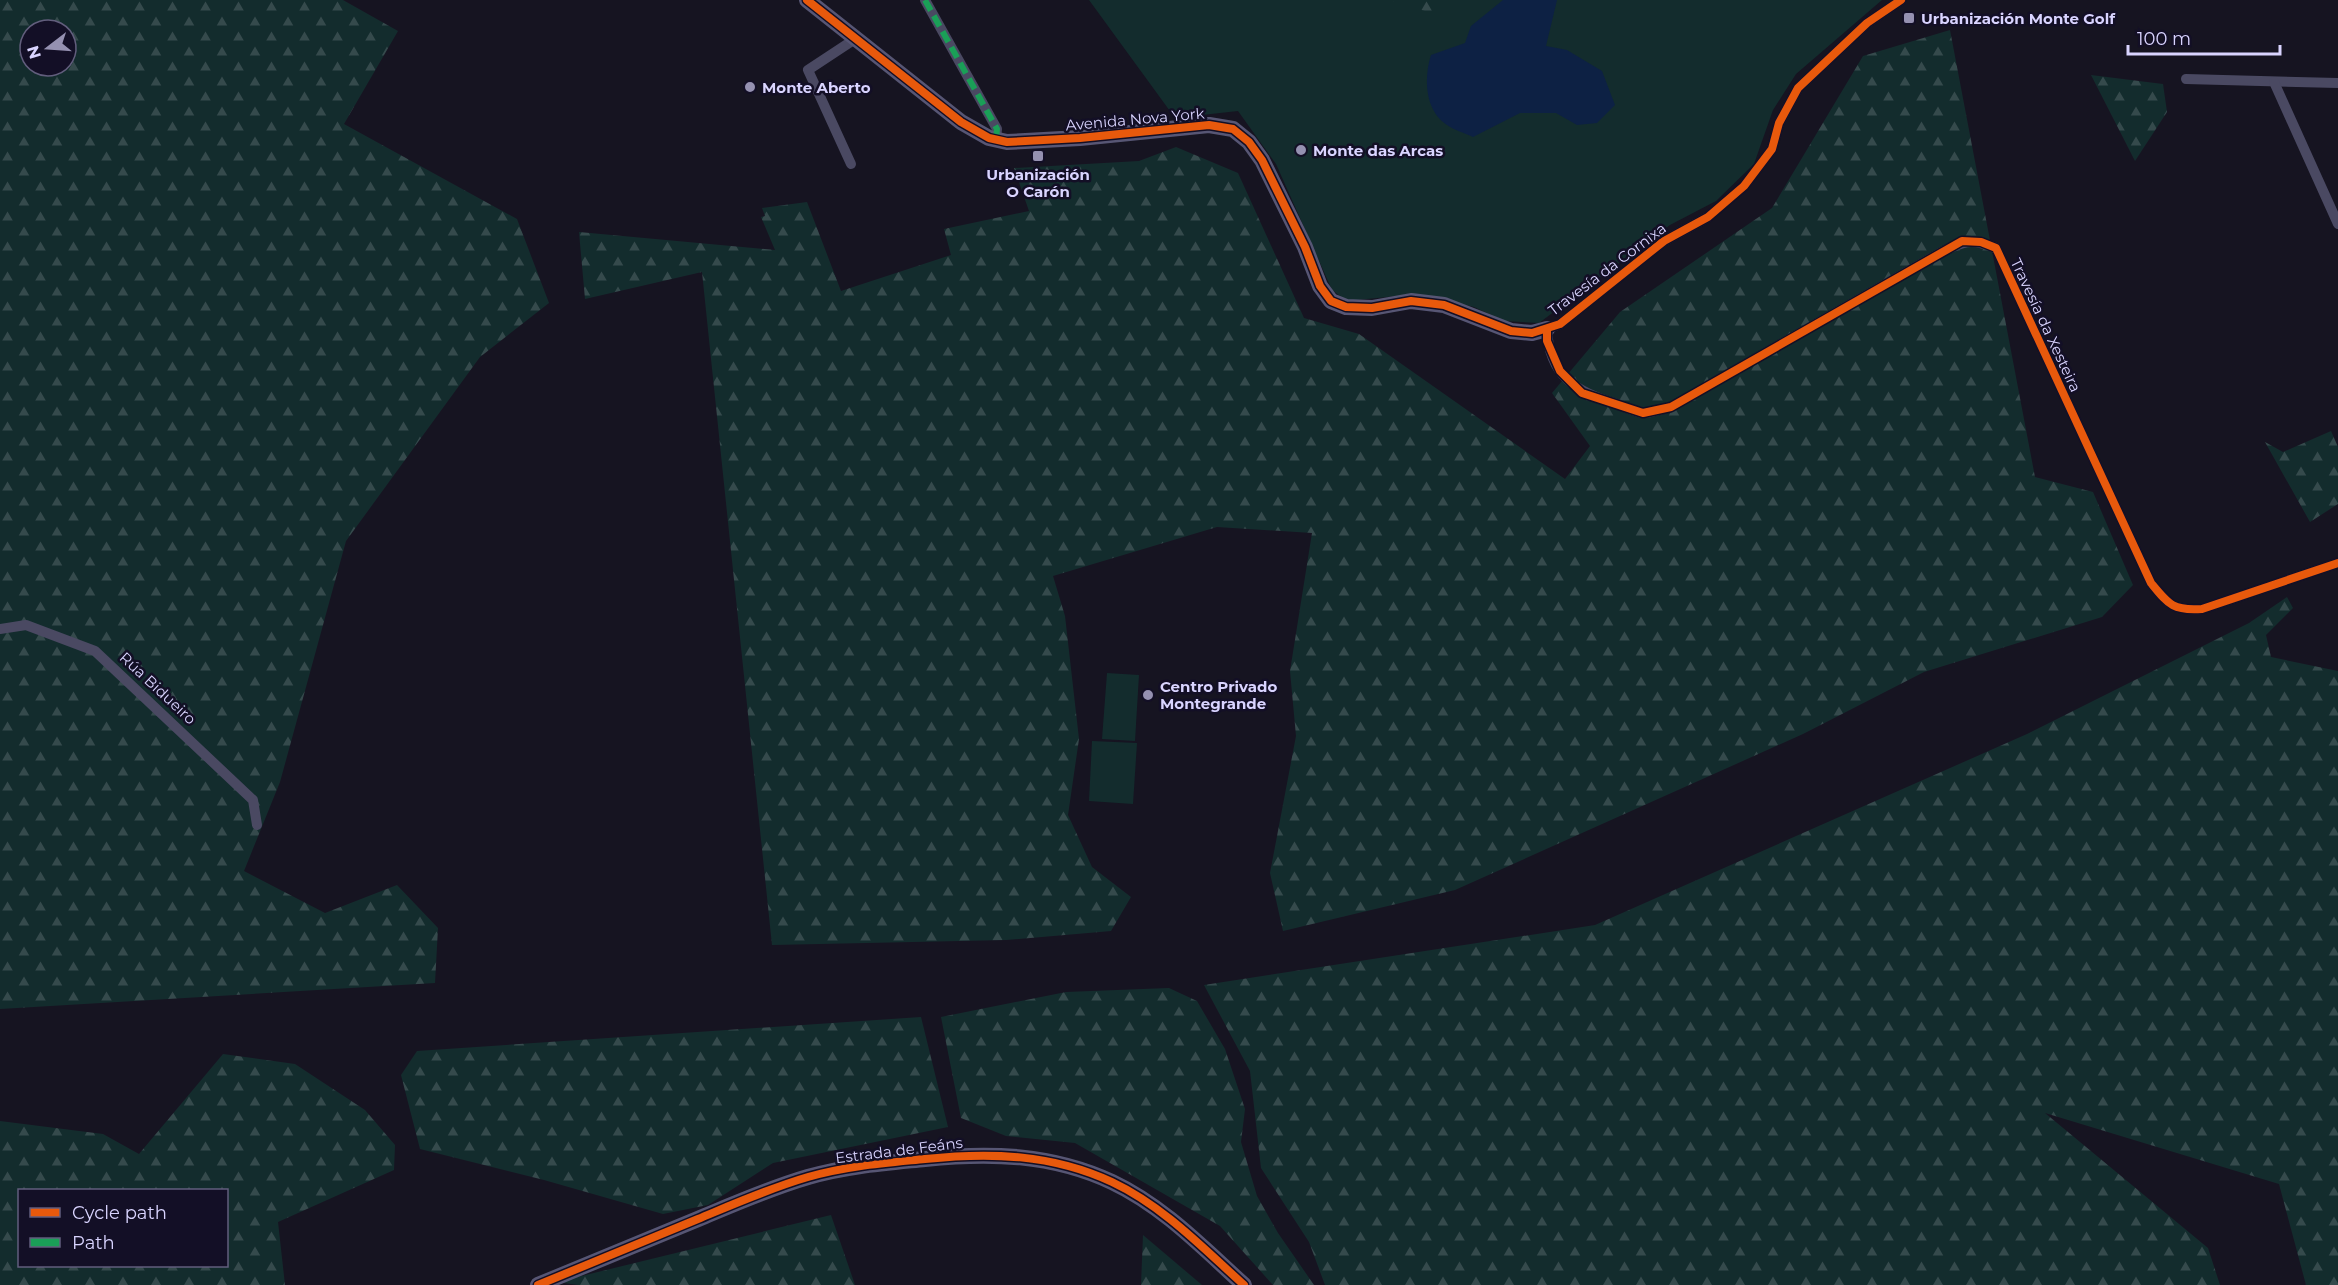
<svg xmlns="http://www.w3.org/2000/svg" width="2338" height="1285" viewBox="0 0 2338 1285" font-family="Montserrat,sans-serif">
  <defs>
    <pattern id="forest-firs" width="22" height="20" patternUnits="userSpaceOnUse" patternTransform="scale(1.5)"><rect width="22" height="20" fill="#132c2d"/><path d="M5 1l3.5 6h-7zM16 11l3.5 6h-7z" fill="#354a4c"/></pattern>
  </defs>
  <rect width="100%" height="100%" fill="#161421"/>
  <g fill="#132c2d">
    <polygon points="1089,0 1882,0 1796,74 1773,110 1754,164 1716,201 1670,225 1539,323 1504,321 1474,307 1418,294 1347,301 1332,290 1276,164 1238,111 1175,118"/>
    <polygon points="1107,673 1139,675 1135,741 1102,739"/>
    <polygon points="1092,741 1137,743 1133,804 1089,801"/>
  </g>
  <g fill="url(#forest-firs)" fill-rule="evenodd">
    <path d="M0,0H343L398,31L344,124L517,219L549,303L480,357L346,541L280,782L244,871L325,913L397,885L438,928L435,983L0,1009ZM30,30H66V66H30Z"/>
    <polygon points="1389,0 1450,0 1438,15"/>
    <polygon points="1950,30 2035,477 2093,492 2133,585 2102,617 1924,672 1803,734 1455,890 1283,931 1270,873 1296,736 1290,671 1312,533 1217,527 1053,576 1065,616 1079,739 1068,815 1092,867 1131,897 1111,931 1006,940 772,945 702,272 585,299 579,232 775,250 761,217 765,216 762,208 807,202 841,291 951,255 944,229 1029,211 1014,168 1139,161 1176,147 1238,173 1304,318 1359,334 1565,479 1590,446 1552,393 1620,312 1772,208 1863,56"/>
    <polygon points="2091,75 2163,84 2167,112 2135,161"/>
    <polygon points="2331,431 2338,447 2338,504 2310,522 2265,442 2283,452"/>
    <polygon points="2287,597 2293,608 2266,635 2271,657 2338,671 2338,1285 2306,1285 2279,1184 2045,1113 2208,1248 2220,1285 1325,1285 1309,1242 1261,1168 1250,1071 1204,985 1595,925 2027,734 2249,623"/>
    <polygon points="1169,988 1197,1001 1225,1049 1245,1109 1241,1142 1257,1196 1278,1233 1314,1285 1273,1285 1220,1226 1075,1143 1006,1136 961,1118 941,1017 1066,992"/>
    <polygon points="921,1017 948,1127 773,1163 708,1205 663,1214 544,1180 420,1149 401,1075 417,1051"/>
    <path d="M223,1054L295,1064L365,1110L395,1145L394,1170L278,1222L285,1285H0V1121L103,1134L139,1154ZM20,1190H226V1266H20Z"/>
    <polygon points="831,1215 855,1285 578,1285 557,1282"/>
    <polygon points="1143,1235 1202,1285 1141,1285"/>
  </g>
  <path fill="#0d2144" d="M1503,0H1557L1546,46L1567,50L1602,71L1615,105L1597,123L1577,125L1556,113H1520L1473,137C1465,133 1454,130 1447,125C1424,110 1424,77 1431,55L1465,43L1471,26Z"/>
  <g fill="none" stroke-linecap="round" stroke-linejoin="round">
    <g stroke="#4a4962" stroke-width="10">
      <polyline points="925,0 997,129 996,139"/>
      <path d="M1901,0L1867,23L1798,88L1779,123L1772,149L1744,186L1708,217L1664,241L1560,324L1547,329C1549,376 1576,392 1617,404C1625,407 1635,412 1643,413C1652,413 1663,408 1671,407L1940,253C1963,241 1971,238 1996,248L2151,583C2169,605 2173,611 2202,609L2338,563"/>
      <polyline points="2186,79 2338,83"/>
      <polyline points="2274,82 2338,224"/>
      <polyline points="851,164 808,70 855,39"/>
      <polyline points="0,629 26,625 95,651 253,800 257,825"/>
    </g>
    <g stroke="#575674" stroke-width="16">
      <polyline points="807,0 961,122 989,138 1007,142 1080,138 1209,125 1233,129 1249,142 1262,160 1305,247 1320,286 1331,301 1346,307 1372,308 1411,301 1444,305 1511,331 1532,333 1547,329"/>
      <path d="M538,1285C591,1263 644,1241 698,1219C734,1204 770,1188 808,1177C846,1166 886,1163 925,1159C990,1152 1052,1154 1112,1182C1163,1206 1203,1248 1244,1285"/>
    </g>
    <polyline stroke="#1a9f57" stroke-width="6" stroke-dasharray="12 6" stroke-linecap="butt" points="925,0 997,129 996,139"/>
    <g stroke="#130f26" stroke-width="11">
      <g id="cycleway">
        <polyline points="807,0 961,122 989,138 1007,142 1080,138 1209,125 1233,129 1249,142 1262,160 1305,247 1320,286 1331,301 1346,307 1372,308 1411,301 1444,305 1511,331 1532,333 1560,324 1664,241 1708,217 1744,186 1772,149 1779,123 1798,88 1867,23 1901,0"/>
        <path d="M1547,329V341L1560,371L1582,393L1643,413L1671,407L1962,241L1981,242L1996,248L2151,583C2169,605 2173,611 2202,609L2338,563"/>
        <path d="M538,1285C591,1263 644,1241 698,1219C734,1204 770,1188 808,1177C846,1166 886,1163 925,1159C990,1152 1052,1154 1112,1182C1163,1206 1203,1248 1244,1285"/>
      </g>
    </g>
    <use href="#cycleway" stroke="#e8590c" stroke-width="8"/>
  </g>
  <g fill="#9591b1" stroke="#130f26" stroke-width="2">
    <rect x="1903" y="12" width="12" height="12" rx="3"/>
    <circle cx="750" cy="87" r="6"/>
    <circle cx="1301" cy="150" r="6"/>
    <rect x="1032" y="150" width="12" height="12" rx="3"/>
    <circle cx="1148" cy="695" r="6"/>
  </g>
  <g text-anchor="middle" dominant-baseline="central" stroke-width="5" stroke-linejoin="round" paint-order="stroke">
    <g font-size="15" font-weight="bold" fill="#d9d4ff" stroke="#130f26" text-anchor="start">
      <text x="1921" y="18">Urbanización Monte Golf</text>
      <text x="762" y="87">Monte Aberto</text>
      <text x="1313" y="150">Monte das Arcas</text>
      <text x="1038" y="174" text-anchor="middle">Urbanización<tspan x="1038" dy="17">O Carón</tspan></text>
      <text x="1160" y="686">Centro Privado<tspan x="1160" dy="17">Montegrande</tspan></text>
    </g>
    <g font-size="15" fill="#d9d4ff" stroke="#130f26">
      <text transform="translate(1135 119) rotate(-5)">Avenida Nova York</text>
      <text transform="translate(1607 269) rotate(-37)">Travesía da Cornixa</text>
      <text transform="translate(2046 325) rotate(65)">Travesía da Xesteira</text>
      <text transform="translate(158 688) rotate(43)">Rúa Bidueiro</text>
      <text transform="translate(899 1150) rotate(-7)">Estrada de Feáns</text>
    </g>
  </g>
  <rect x="18" y="1189" width="210" height="78" fill="#130f26" stroke="#625e7d" stroke-width="1.5"/>
  <rect x="30" y="1208" width="30" height="9" fill="#e8590c" stroke="#625e7d" stroke-width="1.5"/>
  <text x="72" y="1219" font-size="18" fill="#d9d4ff">Cycle path</text>
  <rect x="30" y="1238" width="30" height="9" fill="#1a9f57" stroke="#625e7d" stroke-width="1.5"/>
  <text x="72" y="1249" font-size="18" fill="#d9d4ff">Path</text>
  <g transform="translate(48 48) rotate(253)"><circle r="28" fill="#130f26" stroke="#625e7d" stroke-width="1.5"/>
  <path d="M0-4.5L10 22L0 15L-10 22Z" fill="#9591b1"/>
  <text y="-9" font-size="16" font-weight="bold" text-anchor="middle" fill="#d9d4ff">N</text>
  </g>
  <path d="M2128 45v9h152v-9" fill="none" stroke="#d9d4ff" stroke-width="3"/>
  <text x="2137" y="45" font-size="18" fill="#d9d4ff" stroke="#130f26" stroke-width="4.5" paint-order="stroke">100 m</text>
</svg>
